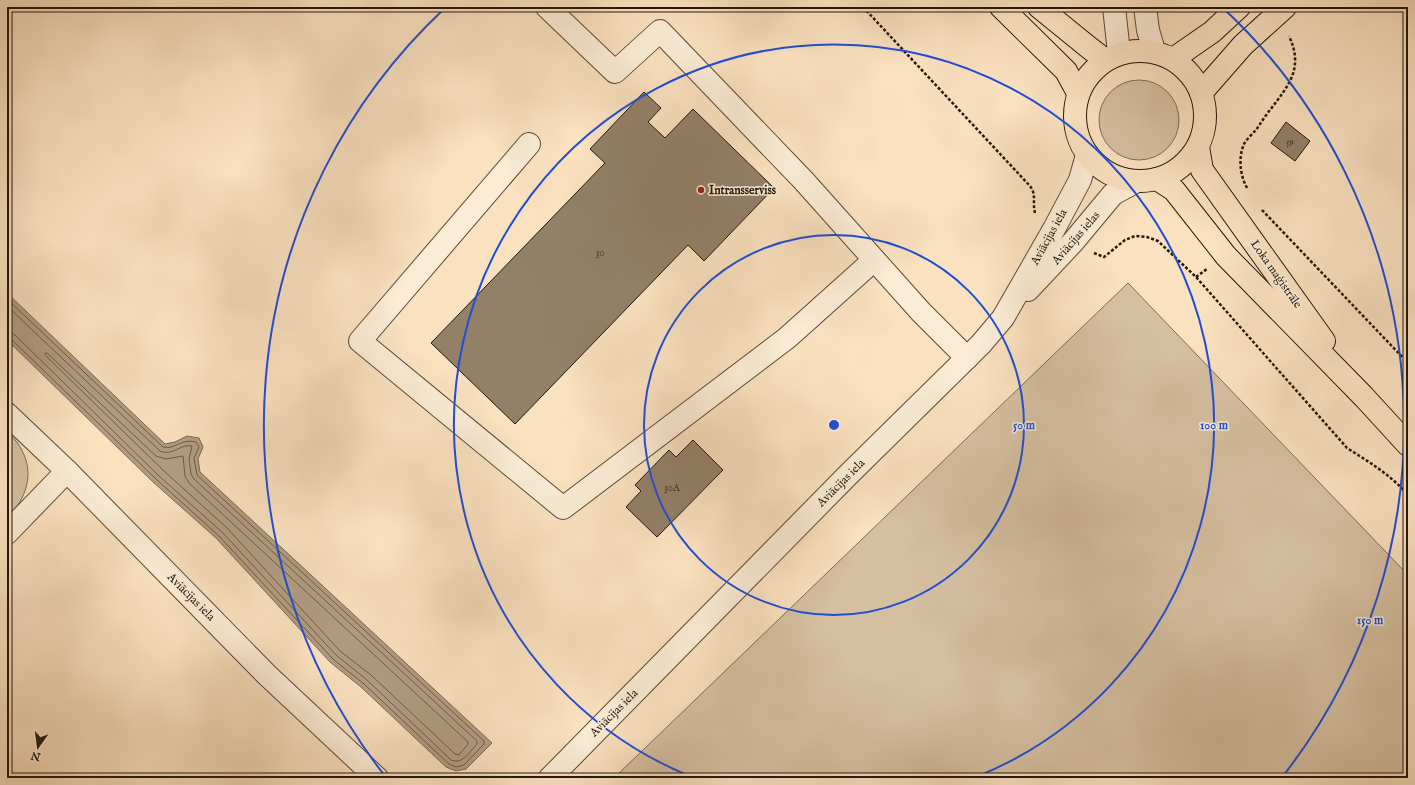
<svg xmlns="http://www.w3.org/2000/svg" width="1415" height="785" viewBox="0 0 1415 785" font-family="'IM FELL English',serif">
  <rect width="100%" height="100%" fill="#fae1c0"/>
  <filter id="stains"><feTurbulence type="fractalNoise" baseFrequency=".005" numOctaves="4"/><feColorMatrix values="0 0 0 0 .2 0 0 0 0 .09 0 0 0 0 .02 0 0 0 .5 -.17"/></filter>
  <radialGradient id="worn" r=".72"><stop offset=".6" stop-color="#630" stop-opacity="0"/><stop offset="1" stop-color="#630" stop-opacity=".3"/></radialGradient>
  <g fill="#d5bfa1" stroke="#7c6b56">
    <circle cx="1139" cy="120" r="40"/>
    <polygon points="1128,283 1408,575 1408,778 614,778"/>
    <path d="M7,431C36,459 34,490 7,519Z"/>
  </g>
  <polygon fill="#b19c82" stroke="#786752" points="7,293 165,444 175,442 187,436 199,438 203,447 198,459 200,472 492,743 466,769 456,771 446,767 361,687 330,662 216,538 153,482 7,340"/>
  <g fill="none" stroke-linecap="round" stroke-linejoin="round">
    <g stroke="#6a5a46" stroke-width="1">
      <path d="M7,299L163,447C175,450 181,438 196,442L199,447L194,458L197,475L484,741V744L464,765L456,767L449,764L364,684L333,659L219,536L156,479L11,339L7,337"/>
      <path d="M7,306L160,451C172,457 181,443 192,446L189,459L191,474L194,479L477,741V744C470,751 463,765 451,760L367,680L336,655L222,532L159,476L15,335L7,332"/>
      <polygon points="47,353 156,456 166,459 183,456 185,476 189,483 468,742 468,744 459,755 455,754 371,675 340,651 227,528 164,471 46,356 45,354"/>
    </g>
  </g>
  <g fill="#928069" stroke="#22170b">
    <polygon points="644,92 661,108 648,122 665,138 693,109 774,188 704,261 688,245 515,424 431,343 605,163 590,149"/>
    <polygon points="1286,122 1310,141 1295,161 1271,143"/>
    <polygon points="693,440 723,470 657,537 626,507 641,491 635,485 669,450 676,457"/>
  </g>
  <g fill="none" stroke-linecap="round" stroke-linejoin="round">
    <g stroke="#584a38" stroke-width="24">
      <g id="minor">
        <polyline points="547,7 615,72 660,31 804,181 921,312 967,358"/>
        <polyline points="1114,7 1119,53"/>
        <polyline points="1145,7 1148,30 1154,51"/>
        <polyline points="529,144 360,341 563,508 787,338 874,260"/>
        <polyline points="1028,290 1073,242 1113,194 1137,181"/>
        <polyline points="7,414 67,471 267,675 377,778"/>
        <polyline points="7,533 67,471"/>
        <polyline points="550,778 848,475 981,344 1003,318 1054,229 1080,180 1087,155"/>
      </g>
    </g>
    <g stroke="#22170b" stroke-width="24">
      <g id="major">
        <polyline points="1001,7 1066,71 1078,93"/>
        <polyline points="1039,7 1087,46 1105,60"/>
        <circle cx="1140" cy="116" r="65"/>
        <polyline points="1173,59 1212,32 1239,7"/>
        <polyline points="1201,93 1243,45 1285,7"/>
        <polyline points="1198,147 1202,170 1324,341"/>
        <polyline points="1157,179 1174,190 1226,256 1364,397 1408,445"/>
      </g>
    </g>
    <g stroke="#22170b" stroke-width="2.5" stroke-dasharray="3 2" stroke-linecap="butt">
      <path d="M863,7L1030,186C1037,196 1032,201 1035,213"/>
      <path d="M1247,188C1240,175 1238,158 1244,144C1247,139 1252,134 1256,130C1261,123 1265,116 1270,110C1289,85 1304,68 1289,36"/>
      <polyline points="1262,210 1408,363"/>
      <path d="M1094,253L1104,257L1125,240L1135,236L1147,237L1158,241L1196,277L1347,448C1369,462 1391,475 1408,495"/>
      <polyline points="1196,277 1207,269"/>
    </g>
    <use href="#minor" stroke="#fcecd6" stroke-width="22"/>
    <use href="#major" stroke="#fae1c0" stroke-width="22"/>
  </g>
  <g fill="none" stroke="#1d4ed8" stroke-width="2">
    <circle cx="834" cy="425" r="190"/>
    <path d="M692 777A380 380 0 1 1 976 777"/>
    <path d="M385 776A570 570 0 0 1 445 8M1223 8A570 570 0 0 1 1283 776"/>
  </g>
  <circle fill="#8f2418" stroke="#fcecd6" stroke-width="1.5" cx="701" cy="190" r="4"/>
  <g text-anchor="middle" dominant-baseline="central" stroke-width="3" stroke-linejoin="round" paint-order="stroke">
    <g font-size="10" fill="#3e3122">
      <text x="1290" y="142">59</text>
      <text x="600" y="253">30</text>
      <text x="672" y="488">30A</text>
    </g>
    <g font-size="12" font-weight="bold" fill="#22170b" stroke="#fcecd6" text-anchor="start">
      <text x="709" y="190">Intransserviss</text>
    </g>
    <g font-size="12" fill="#22170b" stroke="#fcecd6">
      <text transform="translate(1049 237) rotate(-61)">Aviācijas iela</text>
      <text transform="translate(1076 238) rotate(-49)">Aviācijas ielas</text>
      <text transform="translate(1276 274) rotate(55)">Loka maģistrāle</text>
      <text transform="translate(841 483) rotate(-45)">Aviācijas iela</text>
      <text transform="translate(191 597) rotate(45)">Aviācijas iela</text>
      <text transform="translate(614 713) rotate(-45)">Aviācijas iela</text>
    </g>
  </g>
  <circle cx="834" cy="425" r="6" fill="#1d4ed8" stroke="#fcecd6" stroke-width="2"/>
  <g font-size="12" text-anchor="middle" font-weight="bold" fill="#1d4ed8" stroke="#fcecd6" stroke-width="3" stroke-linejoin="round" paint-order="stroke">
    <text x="1024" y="429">50 m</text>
    <text x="1214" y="429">100 m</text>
    <text x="1370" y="624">150 m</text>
  </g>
  <rect width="1415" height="785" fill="none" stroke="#fae1c0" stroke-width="24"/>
  <rect x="8" y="8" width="1399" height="769" fill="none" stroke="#22170b" stroke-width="2"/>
  <rect x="12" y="12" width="1391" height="761" fill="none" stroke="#22170b"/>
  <g transform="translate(38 747) rotate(194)" stroke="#fcecd6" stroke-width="3" paint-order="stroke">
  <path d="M0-3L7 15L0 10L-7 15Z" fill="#22170b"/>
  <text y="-6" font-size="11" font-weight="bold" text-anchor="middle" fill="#22170b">N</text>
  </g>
  <rect width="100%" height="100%" filter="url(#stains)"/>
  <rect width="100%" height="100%" fill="url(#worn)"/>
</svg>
